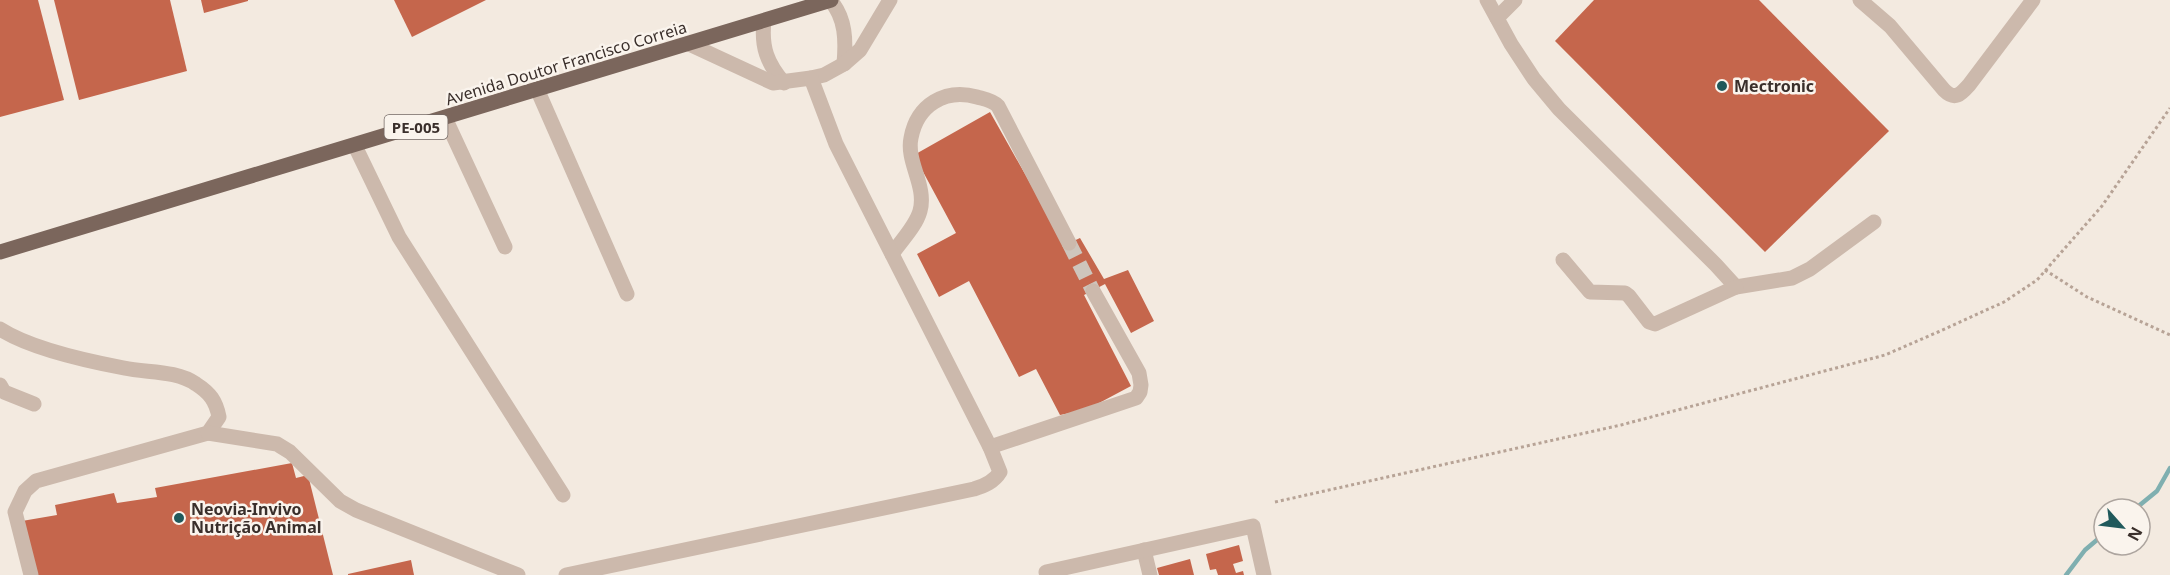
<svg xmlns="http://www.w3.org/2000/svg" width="2170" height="575" viewBox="0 0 2170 575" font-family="'Noto Sans',sans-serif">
  <rect width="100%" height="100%" fill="#f3eae0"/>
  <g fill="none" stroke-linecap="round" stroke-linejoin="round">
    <g stroke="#7fafb0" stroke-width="4.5">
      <polyline points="2135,509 2157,491 2170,468"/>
      <polyline points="2066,575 2085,550 2104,534"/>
    </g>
  </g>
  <g fill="#c5664c">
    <polygon points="0,0 38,0 64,100 0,117"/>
    <polygon points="54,0 170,0 187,71 79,100"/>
    <polygon points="201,0 248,0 248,1 204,13"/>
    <polygon points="394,0 486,0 412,37"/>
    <polygon points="1594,0 1759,0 1889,131 1765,252 1555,41"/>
    <polygon points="990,112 1065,245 1080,238 1104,279 1128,270 1154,321 1131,333 1105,284 1084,295 1131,386 1086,410 1060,415 1036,369 1019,377 969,281 939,297 917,254 956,233 914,155"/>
    <polygon points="292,463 296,478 308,475 333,575 37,575 22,521 57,515 55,505 114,493 117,503 157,497 155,488"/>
    <polygon points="1239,545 1243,561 1233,564 1236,573 1243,571 1244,575 1218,575 1216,569 1210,570 1206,554"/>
    <polygon points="1190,559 1194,575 1159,575 1157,568"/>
    <polygon points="411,560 414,575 348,575 348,574"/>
  </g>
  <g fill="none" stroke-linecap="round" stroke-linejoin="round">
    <polyline stroke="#cec5bc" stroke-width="15" stroke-dasharray="15 8" stroke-linecap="butt" points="1069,243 1093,291"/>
    <g stroke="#b7a396" stroke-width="3" stroke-dasharray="3 3" stroke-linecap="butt">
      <polyline points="2045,270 2087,297 2170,335"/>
      <polyline points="1275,502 1621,425 1885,355 1938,332 2004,302 2037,280 2102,206 2170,108"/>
    </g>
    <g stroke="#ccb9ac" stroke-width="15">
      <path d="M830,0C846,18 846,41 844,64"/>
      <polyline points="1487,0 1511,44 1534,79 1559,109 1716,265 1736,287 1792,278 1810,269 1874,222"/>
      <path d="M1860,0L1890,26L1944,90C1955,101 1961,94 1969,85L2033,0"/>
      <polyline points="1497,18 1515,0"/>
      <path d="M764,21C761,47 767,63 784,83"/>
      <polyline points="689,44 773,83 811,78 824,75 844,64 860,50 890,0"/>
      <polyline points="537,89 627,294"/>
      <polyline points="445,118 505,247"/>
      <polyline points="355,146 399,237 563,495"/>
      <path d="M892,254C901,241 916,226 920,211C927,186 906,162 911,138C917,105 945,88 977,97C984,99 992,100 998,106L1069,243"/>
      <polyline points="1563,260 1590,292 1625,293 1629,296 1649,322 1655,324 1736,287"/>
      <path d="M0,329C31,349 87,361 124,368C147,373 176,370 196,384C210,393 216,401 219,417L208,433L36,481L25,491L15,512L31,575"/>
      <polyline points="0,385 4,392 34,404"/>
      <polyline points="208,433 277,444 290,452 340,501 356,510 518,575"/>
      <polyline points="990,447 1136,398 1140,392 1141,385 1139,373 1093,291"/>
      <polyline points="1144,550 1150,575"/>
      <polyline points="1046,572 1253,526 1264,575"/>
      <path d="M566,575L974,489C984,486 994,482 1000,472L990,447L836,144L811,78"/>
    </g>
    <polyline stroke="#7b665c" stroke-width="15" points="0,252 831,0"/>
  </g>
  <g fill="#20595b" stroke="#faf4ed" stroke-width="2">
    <circle cx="1722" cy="86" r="6"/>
    <circle cx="179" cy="518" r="6"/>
  </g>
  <g text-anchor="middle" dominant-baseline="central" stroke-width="5" stroke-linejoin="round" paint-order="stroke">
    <rect fill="#faf4ed" stroke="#746a65" stroke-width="1.5" x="384.5" y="115" width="63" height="24" rx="4.5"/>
    <g font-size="15" font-weight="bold" fill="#3a2f2b">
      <text x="416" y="127">PE-005</text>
    </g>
    <g font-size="16" fill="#3a2f2b" stroke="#faf4ed">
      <text transform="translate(566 63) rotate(-17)">Avenida Doutor Francisco Correia</text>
    </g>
    <g font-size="16" font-weight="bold" fill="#3a2f2b" stroke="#faf4ed" text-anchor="start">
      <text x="1734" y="86">Mectronic</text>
      <text x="191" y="509">Neovia-Invivo<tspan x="191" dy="18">Nutrição Animal</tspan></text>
    </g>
  </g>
  <g transform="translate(2122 527) rotate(118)"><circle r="28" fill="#faf4ed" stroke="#ada59f" stroke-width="1.5"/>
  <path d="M0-4.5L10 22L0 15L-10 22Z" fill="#20595b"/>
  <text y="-9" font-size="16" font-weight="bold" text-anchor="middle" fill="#3a2f2b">N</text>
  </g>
</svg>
